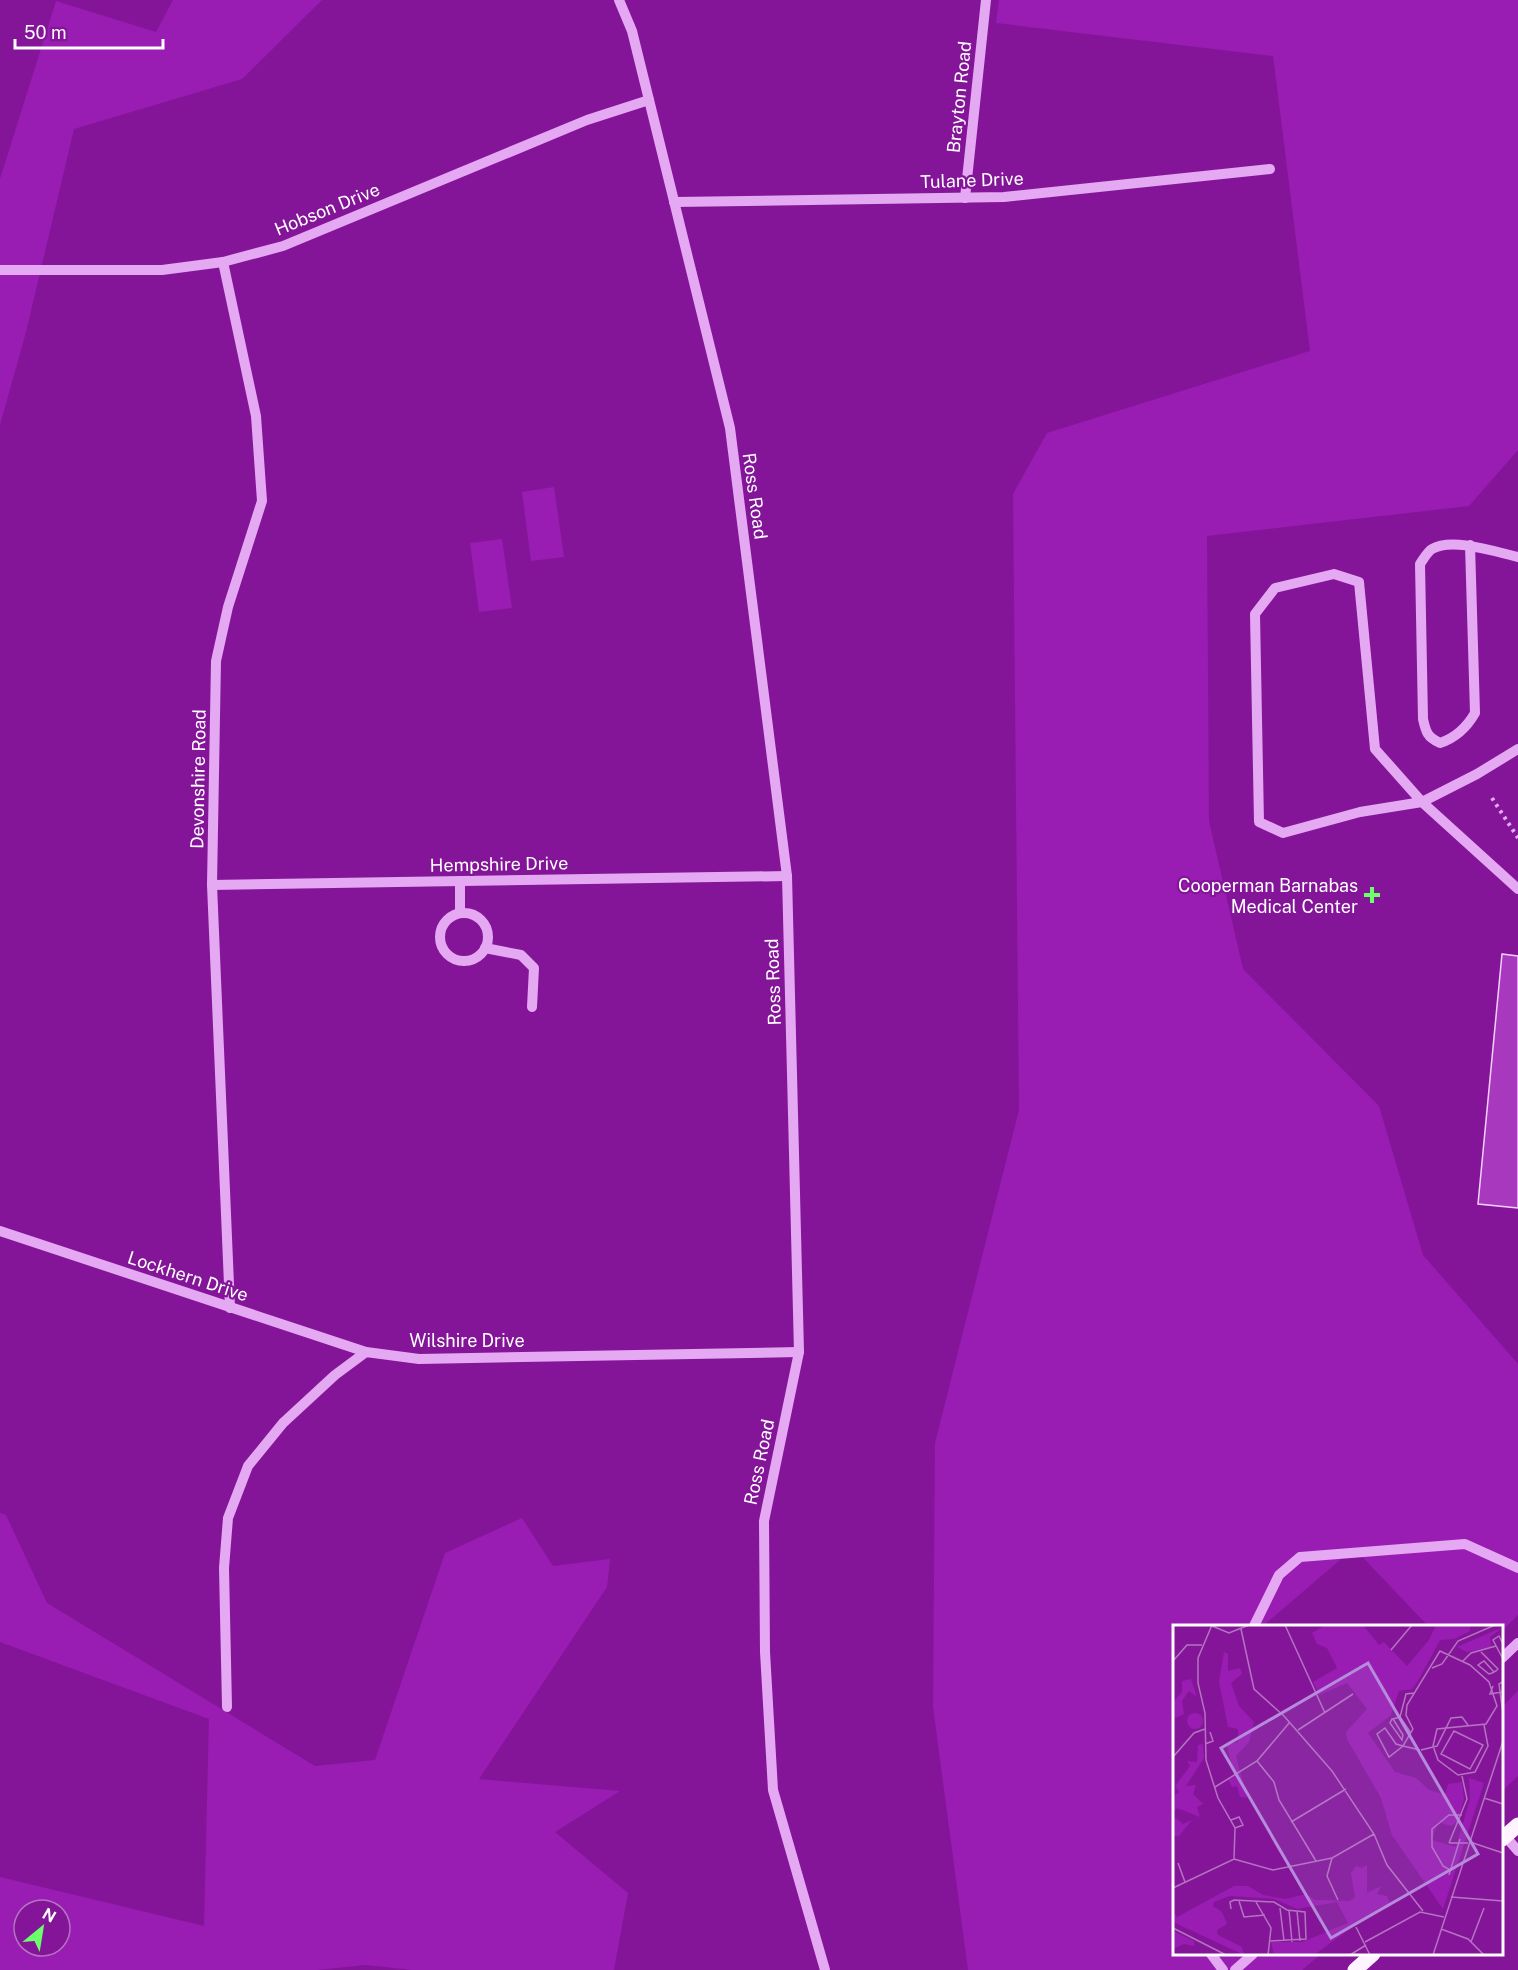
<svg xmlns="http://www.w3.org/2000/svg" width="1518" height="1970" viewBox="0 0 1518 1970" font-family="'Public Sans',sans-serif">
  <rect width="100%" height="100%" fill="#841599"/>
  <g fill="#991db2" fill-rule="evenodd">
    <polygon points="173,0 322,0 242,79 74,129 26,332 0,425 0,179 56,1 156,32"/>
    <polygon points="999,0 1518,0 1518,450 1469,506 1207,536 1209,821 1243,969 1379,1106 1423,1255 1518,1364 1518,1615 1502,1631 1502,1626 1428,1626 1354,1548 1263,1626 1174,1626 1174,1954 1321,1954 1302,1970 968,1970 933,1707 935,1443 1019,1110 1013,494 1047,433 1310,351 1273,56 996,23"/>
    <polygon points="554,487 564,557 531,561 522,492"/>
    <polygon points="502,539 512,608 479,612 470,543"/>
    <path d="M0,1513L6,1515L47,1603L315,1766L375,1760L445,1553L522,1518L553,1566L610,1559L607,1587L479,1779L620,1791L555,1832L628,1893L614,1970H413L365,1965L317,1970H0V1877L204,1926L209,1719L0,1642ZM24,1910H60V1946H24Z"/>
    <polygon points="1518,1691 1518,1776 1502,1791 1502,1707"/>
  </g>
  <polygon fill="#a839be" stroke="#f5d0fd" stroke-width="1.5" points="1502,954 1518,956 1518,1208 1478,1204"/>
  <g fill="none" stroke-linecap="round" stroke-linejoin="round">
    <polyline stroke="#e5a8f2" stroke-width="4" stroke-dasharray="3 4.5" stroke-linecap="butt" points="1492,798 1518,838"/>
    <g stroke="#e5a8f2" stroke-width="10">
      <polyline points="619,0 632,31 730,428 787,876 799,1352 764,1521 765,1652 773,1790 825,1970"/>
      <polyline points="965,198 986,0"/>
      <polyline points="674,202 1004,197 1270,169"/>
      <polyline points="223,262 256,416 262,501 228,607 216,661 212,885 230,1308"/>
      <polyline points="0,270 162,270 223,262 283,246 587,120 649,100"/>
      <path d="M1470,545L1475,713C1467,727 1455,738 1440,743C1427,737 1426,732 1423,719L1420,564C1423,560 1427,552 1432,549C1452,537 1496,552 1518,557"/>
      <polyline points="1518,749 1477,774 1422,802 1360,812 1283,833 1259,822 1255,614 1275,588 1334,574 1359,582 1375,749 1422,802 1518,889"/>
      <polyline points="460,881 460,912"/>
      <polyline points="212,885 787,876"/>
      <circle cx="464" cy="937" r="24"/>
      <polyline points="485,948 521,955 534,968 532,1007"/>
      <polyline points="0,1231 366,1352"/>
      <polyline points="1254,1626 1279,1575 1300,1557 1465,1544 1518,1568"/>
      <polyline points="1502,1658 1518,1643"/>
      <polyline points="227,1707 224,1568 228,1518 248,1466 283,1423 335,1375 366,1352 419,1359 799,1352"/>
      <polyline points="1505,1836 1518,1851"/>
      <polyline points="1211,1954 1223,1970"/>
      <polyline points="1235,1970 1253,1954"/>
    </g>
    <g stroke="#fef3ff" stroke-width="15">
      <polyline points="1502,1839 1518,1825"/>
      <polyline points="1355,1970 1373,1954"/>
    </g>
  </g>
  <path fill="#6bff69" stroke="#841599" stroke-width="2" d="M1369 886h6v6h6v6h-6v6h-6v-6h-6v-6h6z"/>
  <g text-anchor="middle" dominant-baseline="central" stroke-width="4.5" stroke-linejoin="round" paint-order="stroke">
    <g font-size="18" fill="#fff" stroke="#841599">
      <text transform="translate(959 97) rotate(-84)">Brayton Road</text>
      <text transform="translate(972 180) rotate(-2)">Tulane Drive</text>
      <text transform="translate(327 209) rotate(-22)">Hobson Drive</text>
      <text transform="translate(755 496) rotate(82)">Ross Road</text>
      <text transform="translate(198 779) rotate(-89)">Devonshire Road</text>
      <text transform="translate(499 864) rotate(-1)">Hempshire Drive</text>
      <text transform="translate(773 982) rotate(-92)">Ross Road</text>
      <text transform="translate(188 1276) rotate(18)">Lockhern Drive</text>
      <text x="467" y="1340">Wilshire Drive</text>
      <text transform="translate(759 1462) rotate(-78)">Ross Road</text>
    </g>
    <g font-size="18" fill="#fff" stroke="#841599" text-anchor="end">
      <text x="1358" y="885">Cooperman Barnabas<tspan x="1358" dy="21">Medical Center</tspan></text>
    </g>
  </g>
  <g transform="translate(1173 1625)">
    <rect width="330" height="330" fill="#841599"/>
    <path d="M152,0H190L206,20L211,17L234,41L256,15L263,0H297V6L281,14L267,15L245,56L239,64L226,66L218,90L195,108L222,147L243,153L256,165L272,170L275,159L289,157L291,174L284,197L278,201L265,197L259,215L283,222L297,174L296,153L311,158L270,284L219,210L208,173L174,114L173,107L194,84L174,58L146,70L140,57L164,43L154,23L144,19L139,8ZM330,2L317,12L318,22L294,27L284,22ZM51,27L55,29V46L67,43L69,49L58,58L66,81L81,97L76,117L63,131L74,173L67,172L64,161L59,162L55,154L61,151L54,120L65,117V104L55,102L46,57ZM18,54L24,72L16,66L9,76L11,89L0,94L1,76L9,67V56ZM14 96a8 8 0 1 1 16 0a8 8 0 1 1-16 0ZM30,119L31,133L13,161L23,160L20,169L30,179L24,182L27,192L4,183L0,188L2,170L6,167L2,161L17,141L14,136L24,137L25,120ZM1,192L10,199L19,195L6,211H0ZM194,240V268L208,261L204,269L214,271L218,281L193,292L141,330H101L98,317H129L175,298L164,277L124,284L101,274L57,271L41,277L40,281L49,287L54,299L44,305L45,310L69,322L71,330L0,297V287L4,292L61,261H75L90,270L113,274L133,269L142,275L177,276L182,272L178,248L183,241L189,243ZM0,306L21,316V321L11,319L0,324Z" fill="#991db2"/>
    <path fill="none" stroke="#b573c2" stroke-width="1.5" d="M39,0L25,33V58L32,88L33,135L45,173L62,203L61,234M112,0L152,88M39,1L56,8L76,0M68,4L81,64L111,91L159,146L201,209L214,240L250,286M330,19L326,11L320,15L330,34M218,25L239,0M308,27L325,44L323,46L319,48L316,49L305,40L311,36L321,47M0,36L14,20H29M290,36L298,28L323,21M259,43L269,39L285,16L322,0M330,57L326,59L330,89M320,61L317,69L329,67M220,94L230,110L229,115L217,98L219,94H220L227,92M125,105L180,69M281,106L310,120L297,144L268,129ZM238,108L227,92L233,69L241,68M32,119L40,116L37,107M247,125L230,121L223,119L212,103L204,109L216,132L230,121L240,104L233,90L234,80L267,26L297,40L316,57L324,81L313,99L264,104L260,121L265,135L285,150L302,147L315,121L311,100M248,125L264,121L278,93L289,92L295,100M0,132L21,108L32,104M84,136L101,157L106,175L143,236M42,162L84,136L117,97M311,173L330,179M58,195L66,192L70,200L62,203M118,197L173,164M297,217L330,228M276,218L294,174L289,151M276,218H295M5,238L12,257M277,245L270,241L259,222V204L276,190H289M276,250L287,214M0,263L61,234L100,245L159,233M278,272L330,276M165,275L154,251L159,233L201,209M66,276L71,292L92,290M83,277L98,303L95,330M107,283L111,316M58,284L57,277L61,275L101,277L114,285L132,287L133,314L96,316M116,285L119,317M124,286L127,316M183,302L197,330M0,303L53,330M268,304L295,314L311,330M192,317L247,287L271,292M298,317L311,283M177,330L193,320M260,330L330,116"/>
    <path fill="#b68bdc" fill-opacity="0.15" stroke="#b68bdc" stroke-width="3" d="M195,38L305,229L158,313L48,123Z"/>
    <rect width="330" height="330" fill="none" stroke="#fff" stroke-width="3"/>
  </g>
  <g transform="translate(42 1928) rotate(30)"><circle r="28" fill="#841599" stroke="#b573c2" stroke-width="1.5"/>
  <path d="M0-4.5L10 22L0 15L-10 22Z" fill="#6bff69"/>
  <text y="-9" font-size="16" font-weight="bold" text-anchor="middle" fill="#ffffff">N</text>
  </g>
  <path d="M15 39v9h148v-9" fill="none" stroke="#ffffff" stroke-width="3"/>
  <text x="24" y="39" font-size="18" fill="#ffffff" stroke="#841599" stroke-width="4.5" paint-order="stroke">50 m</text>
</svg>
